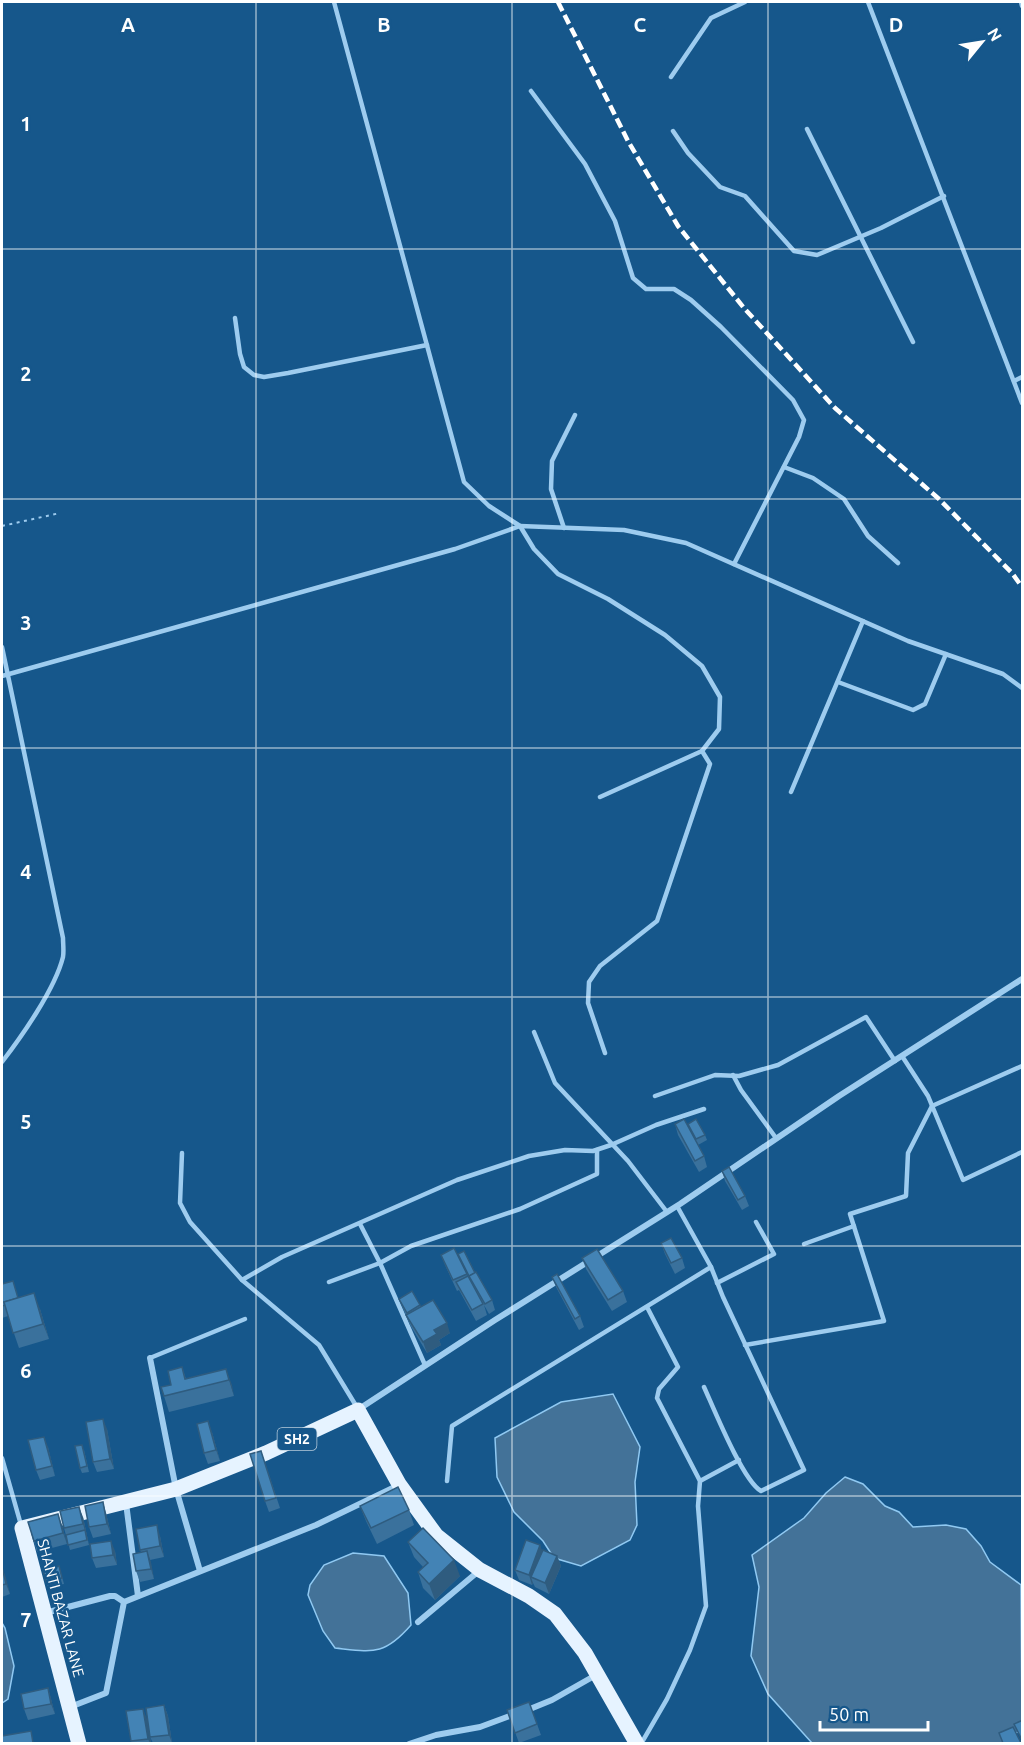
<svg xmlns="http://www.w3.org/2000/svg" width="1024" height="1745" viewBox="0 0 1024 1745" font-family="Ubuntu,sans-serif">
  <rect width="100%" height="100%" fill="#16578b"/>
  <g fill="#437298" stroke="#90c9f2" stroke-width="1.5">
    <polygon points="613,1394 640,1447 635,1482 637,1525 630,1540 581,1566 554,1558 543,1541 514,1512 497,1477 495,1438 561,1402"/>
    <polygon points="845,1477 863,1484 885,1506 899,1512 913,1527 946,1525 966,1529 981,1546 990,1562 1021,1585 1022,1729 1002,1743 812,1743 768,1694 751,1656 759,1587 752,1555 804,1518 826,1493"/>
    <path d="M353,1553L384,1556L408,1593L411,1625C384,1656 373,1652 335,1648L323,1631L308,1595L310,1585L324,1565Z"/>
    <polygon points="2,1623 5,1628 14,1666 8,1699 2,1703"/>
  </g>
  <g fill="none" stroke-linecap="round" stroke-linejoin="round">
    <polyline stroke="#9eccef" stroke-width="2" stroke-dasharray="3 4.5" stroke-linecap="butt" points="2,526 60,513"/>
    <g stroke="#9eccef" stroke-width="4.5">
      <polyline points="334,2 464,482 489,506 520,526 534,549 558,574 608,599 665,635 702,666 720,697 719,729 702,751 710,764 657,921 600,966 589,982 588,1003 605,1053"/>
      <polyline points="868,2 1022,403"/>
      <polyline points="1021,2 1022,6"/>
      <polyline points="671,77 711,18 745,2"/>
      <polyline points="531,91 585,164 615,221 633,278 646,289 674,289 691,300 721,327 793,400 804,420 799,437 734,564"/>
      <polyline points="807,129 913,342"/>
      <polyline points="673,131 688,153 720,187 745,196 794,251 817,255 881,228 944,196"/>
      <polyline points="235,318 240,354 244,367 254,375 264,377 288,373 427,345"/>
      <polyline points="1014,381 1022,377"/>
      <polyline points="784,467 813,478 844,499 868,536 898,563"/>
      <polyline points="564,528 551,489 552,461 575,415"/>
      <path d="M2,647L63,938C63,944 64,951 63,957C55,989 22,1036 2,1062"/>
      <polyline points="2,676 455,549 520,526 624,530 686,543 908,641 1003,674 1022,688"/>
      <polyline points="838,682 913,710 925,704 946,654"/>
      <polyline points="791,792 863,621"/>
      <polyline points="600,797 702,751"/>
      <polyline points="534,1032 555,1083 628,1161 667,1212"/>
      <polyline points="902,1056 928,1096 963,1180 1022,1152"/>
      <polyline points="733,1075 741,1090 776,1138"/>
      <polyline points="655,1096 715,1075 739,1076 778,1065 866,1017 895,1061"/>
      <polyline points="182,1153 180,1203 190,1222 242,1280 319,1345 358,1409"/>
      <path d="M677,1206L711,1267L723,1297L804,1470L761,1491C743,1481 714,1409 704,1387"/>
      <polyline points="360,1224 380,1263 425,1365"/>
      <polyline points="804,1244 854,1226"/>
      <polyline points="242,1280 282,1257 457,1180 529,1156 565,1150 593,1151 611,1145 656,1125 704,1109"/>
      <polyline points="329,1282 380,1263 411,1246 520,1209 597,1174 597,1150"/>
      <polyline points="717,1283 774,1254 756,1222"/>
      <polyline points="745,1345 884,1321 850,1214 906,1196 908,1153 932,1106 1022,1066"/>
      <polyline points="150,1358 245,1319"/>
      <polyline points="2,1458 21,1525"/>
      <polyline points="447,1481 452,1426 711,1267"/>
      <polyline points="700,1481 739,1460"/>
      <polyline points="641,1744 667,1699 690,1650 706,1606 698,1506 700,1481 657,1398 659,1389 678,1367 647,1307"/>
    </g>
    <g stroke="#9eccef" stroke-width="6">
      <polyline points="150,1358 176,1489 200,1571"/>
      <polyline points="359,1409 495,1320 680,1204 839,1096 1022,979"/>
      <polyline points="126,1503 138,1596"/>
      <polyline points="45,1613 110,1596 115,1596 124,1602"/>
      <polyline points="418,1622 480,1570"/>
      <polyline points="70,1707 106,1693 124,1602 316,1525 399,1485"/>
      <polyline points="525,1711 552,1700 596,1675"/>
      <polyline points="409,1744 436,1735 480,1727 515,1714"/>
    </g>
    <polyline stroke="#e6f3ff" stroke-width="15" points="79,1744 22,1528 176,1489 266,1453 358,1410 399,1484 436,1535 480,1570 529,1596 555,1614 585,1653 637,1744"/>
    <polyline stroke="#fff" stroke-width="4.5" stroke-dasharray="10 4.5" stroke-linecap="butt" points="558,2 628,141 678,226 744,308 835,408 939,499 1012,573 1022,587"/>
  </g>
  <g fill="#3a719c">
    <polygon points="675,1124 704,1156 707,1167 699,1172 678,1135"/>
    <polygon points="688,1124 705,1135 707,1140 698,1145"/>
    <polygon points="722,1171 745,1196 749,1206 742,1210 725,1181"/>
    <polygon points="661,1243 682,1258 685,1268 675,1274 665,1254"/>
    <polygon points="454,1248 467,1276 472,1284 459,1259 475,1273 492,1300 495,1310 489,1314 484,1305 487,1315 476,1321 459,1290 457,1291 445,1265 441,1255"/>
    <polygon points="582,1258 623,1291 627,1302 612,1311 586,1269"/>
    <polygon points="552,1277 580,1316 584,1327 579,1330 556,1287"/>
    <polygon points="2,1284 19,1298 40,1309 49,1339 19,1348 8,1316 2,1318"/>
    <polygon points="399,1299 420,1305 421,1307 450,1333 439,1340 441,1345 427,1353 410,1325"/>
    <polygon points="182,1367 186,1379 226,1369 234,1396 169,1412 164,1396"/>
    <polygon points="107,1429 114,1469 97,1472 93,1462"/>
    <polygon points="212,1432 220,1461 208,1464 204,1453"/>
    <polygon points="48,1447 55,1476 40,1480 36,1470"/>
    <polygon points="84,1450 89,1472 82,1473 80,1468"/>
    <polygon points="261,1451 280,1508 269,1512 265,1501"/>
    <polygon points="360,1506 409,1510 414,1525 377,1544 366,1521"/>
    <polygon points="106,1513 111,1534 93,1538 89,1527"/>
    <polygon points="83,1517 89,1545 70,1550 64,1528"/>
    <polygon points="62,1525 67,1544 37,1552 34,1541"/>
    <polygon points="160,1536 164,1557 150,1560 154,1579 140,1582 136,1571 141,1552 140,1550"/>
    <polygon points="408,1542 460,1576 435,1600 423,1588 418,1572 423,1567 414,1557"/>
    <polygon points="540,1545 542,1552 557,1556 561,1566 549,1594 535,1587 533,1583 532,1585 519,1580 515,1570"/>
    <polygon points="115,1551 117,1565 96,1568 92,1558"/>
    <polygon points="59,1566 64,1584 48,1587 46,1582"/>
    <polygon points="2,1567 10,1594 2,1597"/>
    <polygon points="48,1688 51,1699 55,1714 28,1720 24,1709"/>
    <polygon points="529,1702 541,1735 519,1743 507,1710"/>
    <polygon points="164,1705 168,1716 172,1743 153,1743 150,1737"/>
    <polygon points="147,1719 151,1743 132,1743 131,1741"/>
  </g>
  <g fill="#2f5c7f">
    <polygon points="34,1293 40,1309 49,1339 43,1324"/>
    <polygon points="447,1323 450,1333 439,1340 441,1345 427,1353 423,1342 434,1330"/>
    <polygon points="226,1369 232,1385 234,1396 229,1380"/>
    <polygon points="103,1419 107,1429 114,1469 110,1459"/>
    <polygon points="208,1421 212,1432 220,1461 216,1450"/>
    <polygon points="44,1437 48,1447 55,1476 52,1466"/>
    <polygon points="103,1502 106,1513 111,1534 107,1524"/>
    <polygon points="79,1507 83,1517 89,1545 83,1524"/>
    <polygon points="58,1514 62,1525 67,1544 63,1533"/>
    <polygon points="157,1525 160,1536 164,1557 160,1546"/>
    <polygon points="111,1541 115,1551 117,1565 113,1555"/>
    <polygon points="540,1545 544,1556 531,1577 533,1583 532,1585 529,1575"/>
    <polygon points="147,1551 151,1562 154,1579 151,1569"/>
    <polygon points="557,1556 561,1566 549,1594 545,1583"/>
    <polygon points="454,1560 460,1576 435,1600 429,1584"/>
    <polygon points="2,1567 6,1578 10,1594 6,1584"/>
    <polygon points="48,1688 51,1699 55,1714 51,1704"/>
    <polygon points="164,1705 168,1716 172,1743 169,1735"/>
    <polygon points="143,1709 147,1719 151,1743 150,1743 148,1739"/>
  </g>
  <g fill="#4383b5" stroke="#2f5c7f" stroke-width="1.5">
    <polygon points="684,1119 704,1156 695,1161 675,1124"/>
    <polygon points="696,1119 705,1135 696,1139 688,1124"/>
    <polygon points="729,1167 745,1196 738,1200 722,1171"/>
    <polygon points="671,1238 682,1258 671,1263 661,1243"/>
    <polygon points="454,1248 467,1274 453,1280 441,1255"/>
    <polygon points="597,1249 623,1291 608,1300 582,1258"/>
    <polygon points="464,1251 475,1273 469,1276 470,1278 458,1254"/>
    <polygon points="476,1272 492,1300 485,1304 469,1276"/>
    <polygon points="557,1274 580,1316 575,1319 552,1277"/>
    <polygon points="468,1276 483,1304 472,1310 456,1282"/>
    <polygon points="13,1281 18,1298 4,1302 5,1305 2,1306 2,1284"/>
    <polygon points="412,1291 420,1305 407,1313 399,1299"/>
    <polygon points="34,1293 43,1324 13,1333 4,1302"/>
    <polygon points="433,1300 447,1323 434,1330 437,1334 423,1342 406,1315"/>
    <polygon points="182,1367 185,1379 226,1369 229,1380 164,1396 161,1387 171,1385 168,1371"/>
    <polygon points="103,1419 110,1459 93,1462 86,1422"/>
    <polygon points="208,1421 216,1450 204,1453 197,1424"/>
    <polygon points="44,1437 52,1466 36,1470 28,1440"/>
    <polygon points="82,1445 87,1466 80,1468 75,1446"/>
    <polygon points="261,1451 276,1498 265,1501 250,1454"/>
    <polygon points="398,1487 409,1510 371,1528 360,1506"/>
    <polygon points="103,1502 107,1524 89,1527 85,1506"/>
    <polygon points="79,1507 83,1524 64,1528 60,1511"/>
    <polygon points="58,1514 63,1533 34,1541 28,1522"/>
    <polygon points="157,1525 160,1546 140,1550 136,1529"/>
    <polygon points="423,1528 454,1560 429,1584 418,1572 428,1563 408,1542"/>
    <polygon points="85,1530 87,1540 68,1545 66,1535"/>
    <polygon points="526,1540 540,1545 529,1575 515,1570"/>
    <polygon points="111,1541 113,1555 92,1558 90,1544"/>
    <polygon points="543,1550 557,1556 545,1583 531,1577"/>
    <polygon points="147,1551 151,1569 136,1571 133,1554"/>
    <polygon points="59,1566 62,1578 46,1582 43,1569"/>
    <polygon points="2,1567 6,1584 2,1585"/>
    <polygon points="48,1688 51,1704 24,1709 21,1694"/>
    <polygon points="529,1702 537,1724 515,1733 507,1710"/>
    <polygon points="164,1705 169,1735 150,1737 146,1708"/>
    <polygon points="143,1709 148,1739 131,1741 126,1711"/>
    <polygon points="1023,1720 1023,1742 1014,1724"/>
    <polygon points="1013,1727 1021,1743 1003,1743 999,1733"/>
    <polygon points="31,1731 33,1743 2,1743 2,1736"/>
  </g>
  <path fill="none" stroke="#fff" stroke-width="1.5" stroke-opacity="0.55" d="M256,2V1744M512,2V1744M768,2V1744M2,249H1022M2,499H1022M2,748H1022M2,997H1022M2,1246H1022M2,1496H1022"/>
  <g text-anchor="middle" dominant-baseline="central" stroke-width="5" stroke-linejoin="round" paint-order="stroke">
    <rect fill="#16578b" stroke="#b9cddc" stroke-width="1.5" x="277.5" y="1428" width="39" height="22" rx="4.5"/>
    <g font-size="14" font-weight="bold" fill="#fff">
      <text x="297" y="1439">SH2</text>
    </g>
    <g font-size="15" fill="#fff" stroke="#16578b">
      <text transform="translate(61 1608) rotate(75)">SHANTI BAZAR LANE</text>
    </g>
  </g>
  <g font-size="20" text-anchor="middle" font-weight="bold" fill="#fff" stroke="#16578b" stroke-width="5" stroke-linejoin="round" paint-order="stroke">
    <text x="128" y="32">A</text>
    <text x="384" y="32">B</text>
    <text x="640" y="32">C</text>
    <text x="896" y="32">D</text>
    <text x="26" y="131">1</text>
    <text x="26" y="381">2</text>
    <text x="26" y="630">3</text>
    <text x="26" y="879">4</text>
    <text x="26" y="1129">5</text>
    <text x="26" y="1378">6</text>
    <text x="26" y="1627">7</text>
  </g>
  <rect width="1024" height="1745" fill="none" stroke="#ffffff" stroke-width="6"/>
  <g transform="translate(982 42) rotate(60)" stroke="#16578b" stroke-width="4.5" paint-order="stroke">
  <path d="M0-4.5L10 22L0 15L-10 22Z" fill="#ffffff"/>
  <text y="-9" font-size="16" font-weight="bold" text-anchor="middle" fill="#ffffff">N</text>
  </g>
  <path d="M820 1721v9h108v-9" fill="none" stroke="#ffffff" stroke-width="3"/>
  <text x="829" y="1721" font-size="18" fill="#ffffff" stroke="#16578b" stroke-width="4.5" paint-order="stroke">50 m</text>
</svg>
